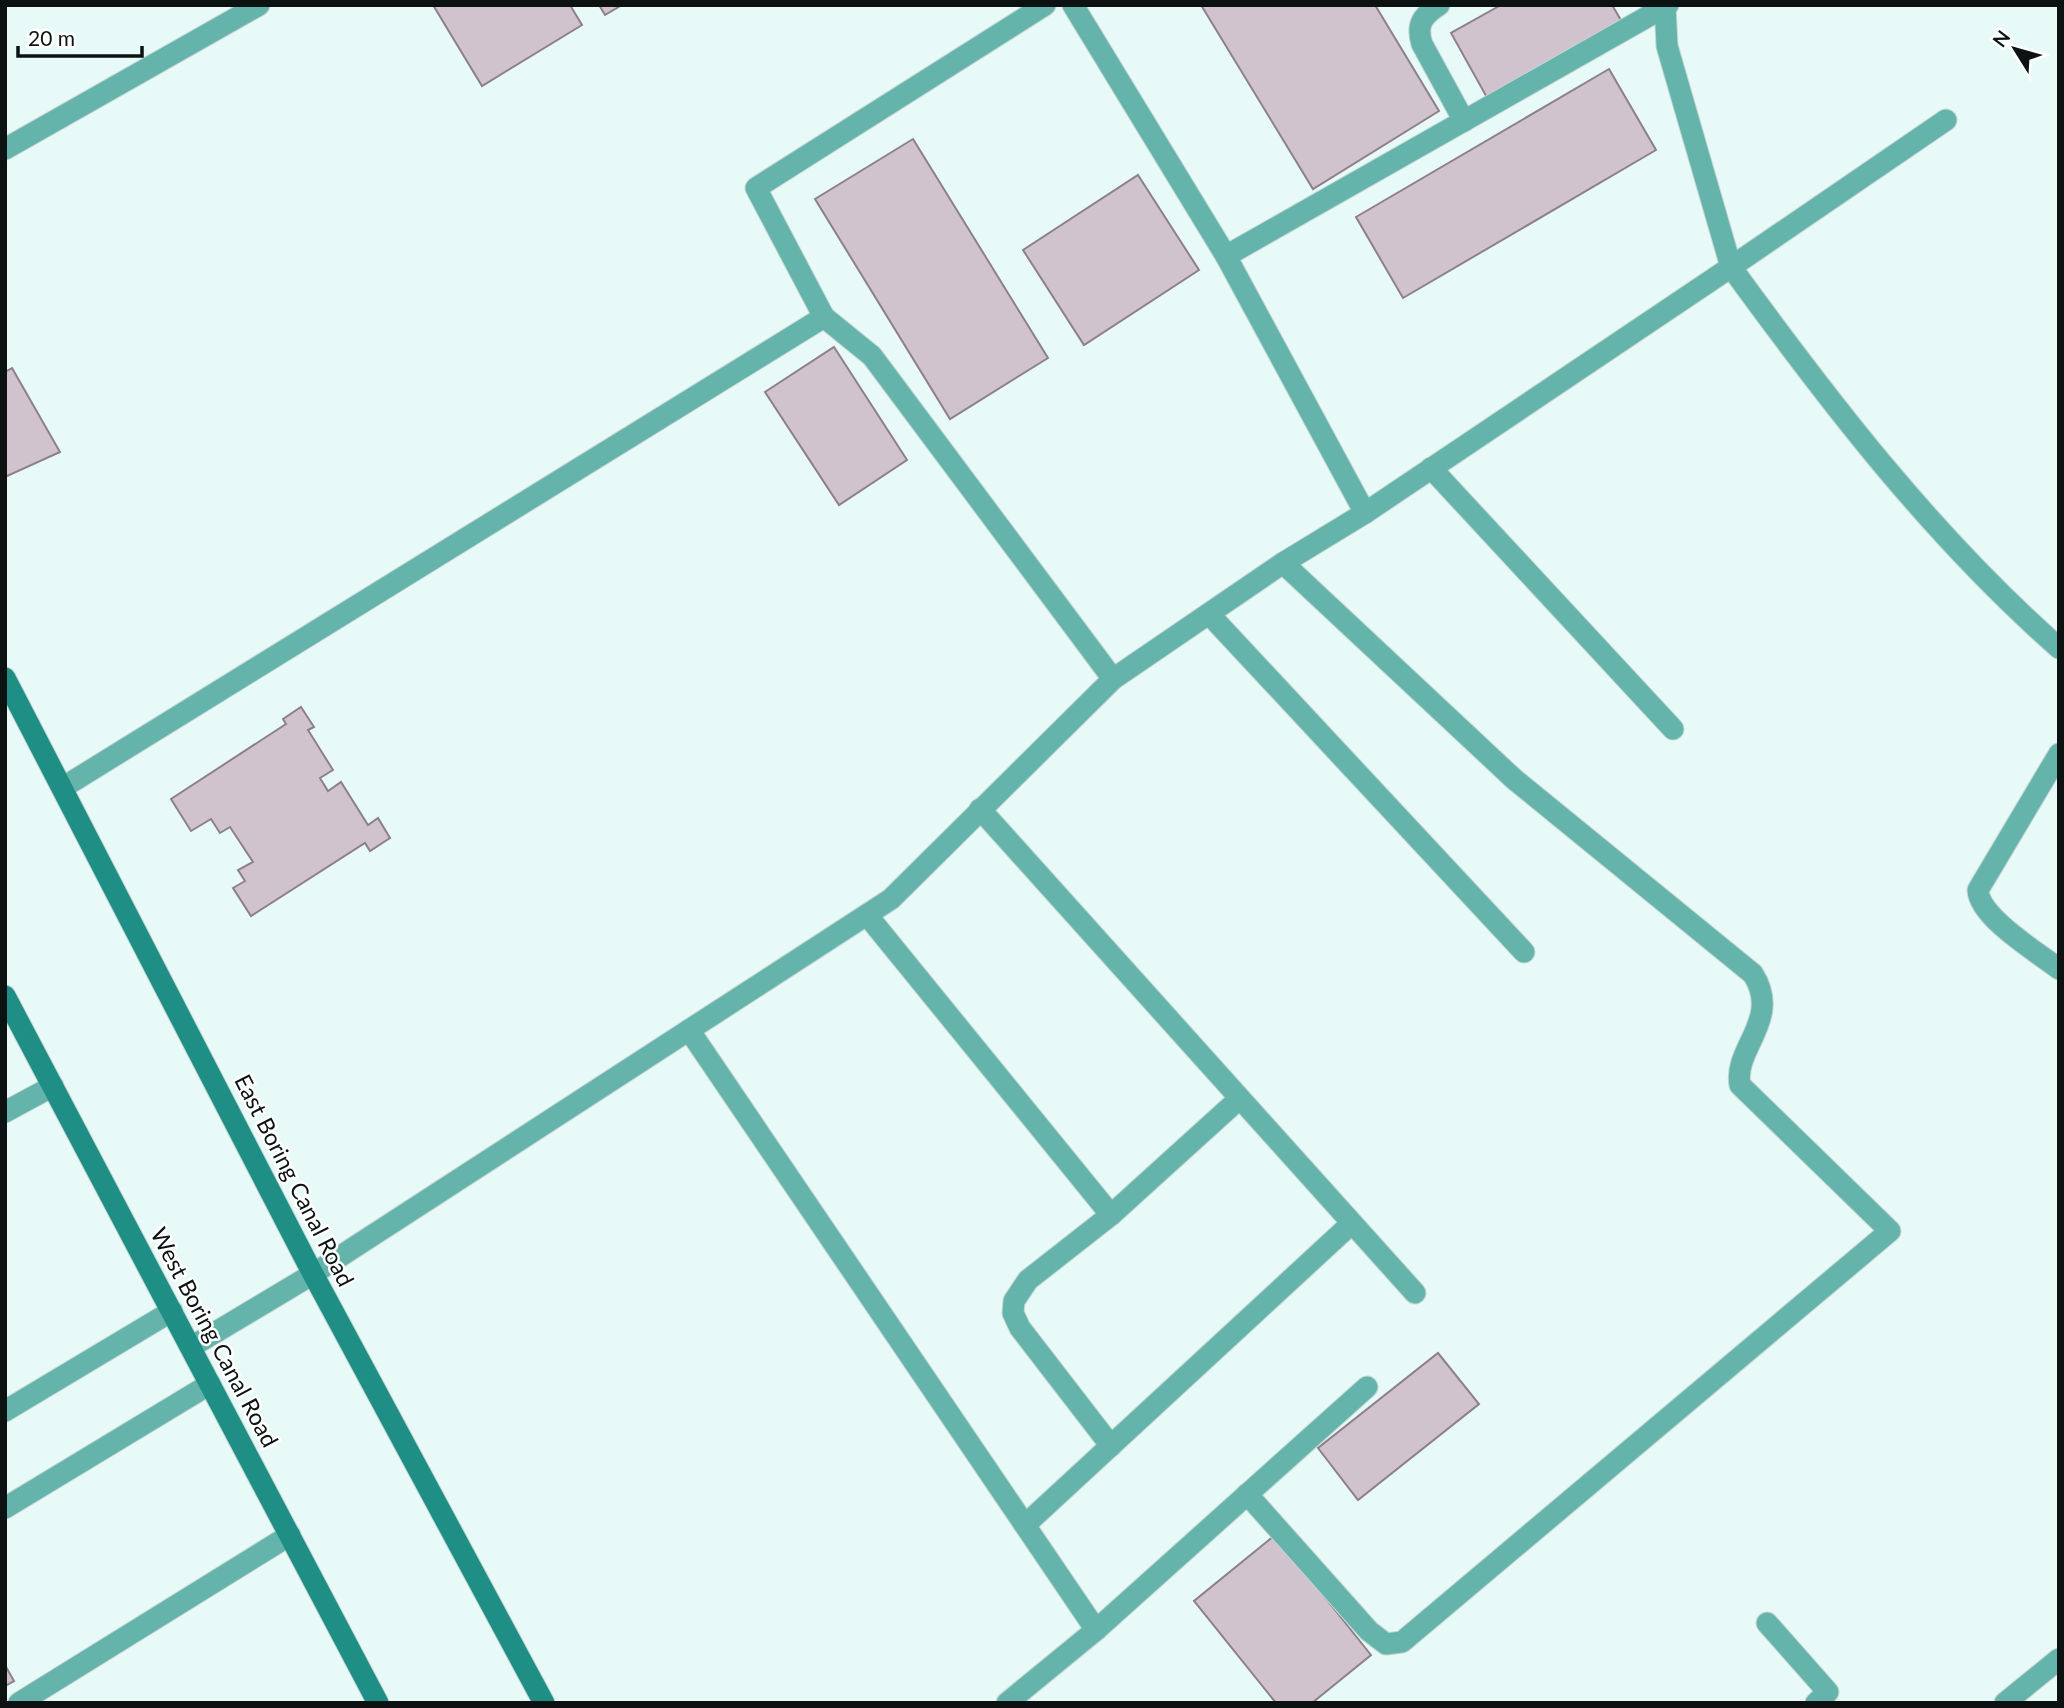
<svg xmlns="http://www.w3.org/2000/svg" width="2064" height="1708" viewBox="0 0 2064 1708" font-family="Lato,sans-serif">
  <rect width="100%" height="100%" fill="#e7faf7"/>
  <g fill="#d1c3cd" stroke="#8d8089" stroke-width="2">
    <polygon points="433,5 570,5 582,25 482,86"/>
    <polygon points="599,5 622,5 605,15"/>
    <polygon points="1201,5 1375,5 1439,111 1313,189"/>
    <polygon points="1501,5 1612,5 1625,27 1490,103 1451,33"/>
    <polygon points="1609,69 1656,150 1403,298 1356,217"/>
    <polygon points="913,139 1048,358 950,419 815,199"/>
    <polygon points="1138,175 1199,270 1084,345 1023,250"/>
    <polygon points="834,347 907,460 839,505 765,392"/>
    <polygon points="12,368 60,452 5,477 5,372"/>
    <polygon points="301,707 314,727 308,730 333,770 320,778 328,791 341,782 368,825 378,818 390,838 370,851 365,843 251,916 233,888 245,881 238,870 253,862 230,827 220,833 211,819 191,831 171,799 286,724 283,719"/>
    <polygon points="1438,1353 1479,1404 1358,1500 1318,1448"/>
    <polygon points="1275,1535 1371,1655 1312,1703 1276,1703 1194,1601"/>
    <polygon points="5,1665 14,1681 5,1686"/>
  </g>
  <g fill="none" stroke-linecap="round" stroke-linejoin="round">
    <g stroke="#c4d5d2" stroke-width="23">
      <g id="service">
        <polyline points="1731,267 1946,120"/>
        <polyline points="5,1112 53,1086"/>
        <polyline points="5,1411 172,1311"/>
      </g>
    </g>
    <g stroke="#c4d5d2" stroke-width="23">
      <g id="minor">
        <polyline points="1073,5 1226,256 1365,513"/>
        <path d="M1439,5C1422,16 1416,25 1422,44L1464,121"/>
        <polyline points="5,149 259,5"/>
        <polyline points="1226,256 1668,5"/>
        <path d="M1731,267C1830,403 1932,536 2059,648"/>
        <polyline points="824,317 872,356 1113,679"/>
        <polyline points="1431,468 1673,729"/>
        <polyline points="1209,614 1524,952"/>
        <path d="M2059,754L1978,890C1979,917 2037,952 2059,969"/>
        <polyline points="62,788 824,317 756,188 1045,5"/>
        <polyline points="980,809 1415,1293"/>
        <polyline points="867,915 1111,1215"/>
        <polyline points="689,1030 1096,1630"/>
        <polyline points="191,1347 313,1274 891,899 1113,679 1283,563 1365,513 1731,267 1667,46 1665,5"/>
        <polyline points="1111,1446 1020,1328 1013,1313 1014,1301 1028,1280 1111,1215 1239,1099"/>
        <path d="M1247,1494L1369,1631L1386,1644L1402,1642L1890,1231L1740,1085C1733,1048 1782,1020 1753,974L1514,779L1283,563"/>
        <polyline points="5,1508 210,1384"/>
        <polyline points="1025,1525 1351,1224"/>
        <polyline points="1767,1623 1828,1692 1816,1703"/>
        <polyline points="19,1703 290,1535"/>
        <polyline points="1007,1703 1096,1630 1367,1387"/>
        <polyline points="2005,1703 2059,1659"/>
      </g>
    </g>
    <g stroke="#c4d5d2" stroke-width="23">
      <g id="secondary">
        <polyline points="5,678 313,1274 544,1703"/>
        <polyline points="5,996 378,1703"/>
      </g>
    </g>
    <use href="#service" stroke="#65b4ab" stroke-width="21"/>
    <use href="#minor" stroke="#65b4ab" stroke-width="21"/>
    <use href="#secondary" stroke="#1f8e85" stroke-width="21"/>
  </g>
  <g text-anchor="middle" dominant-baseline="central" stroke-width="5" stroke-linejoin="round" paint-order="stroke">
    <g font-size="23" fill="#0b1211" stroke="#fff">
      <text transform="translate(295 1180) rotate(63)">East Boring Canal Road</text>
      <text transform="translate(215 1337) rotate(62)">West Boring Canal Road</text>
    </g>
  </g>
  <rect width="2064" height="1708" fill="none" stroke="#0b1211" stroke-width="14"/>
  <g transform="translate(2015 49) rotate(307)" stroke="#ffffff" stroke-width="5" paint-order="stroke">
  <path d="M0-5L12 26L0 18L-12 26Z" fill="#0b1211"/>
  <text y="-10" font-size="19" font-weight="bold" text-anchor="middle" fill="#0b1211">N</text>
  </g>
  <path d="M18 46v10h124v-10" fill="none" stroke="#0b1211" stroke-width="3.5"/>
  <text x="28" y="46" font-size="21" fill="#0b1211" stroke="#ffffff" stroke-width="5" paint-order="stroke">20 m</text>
</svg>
